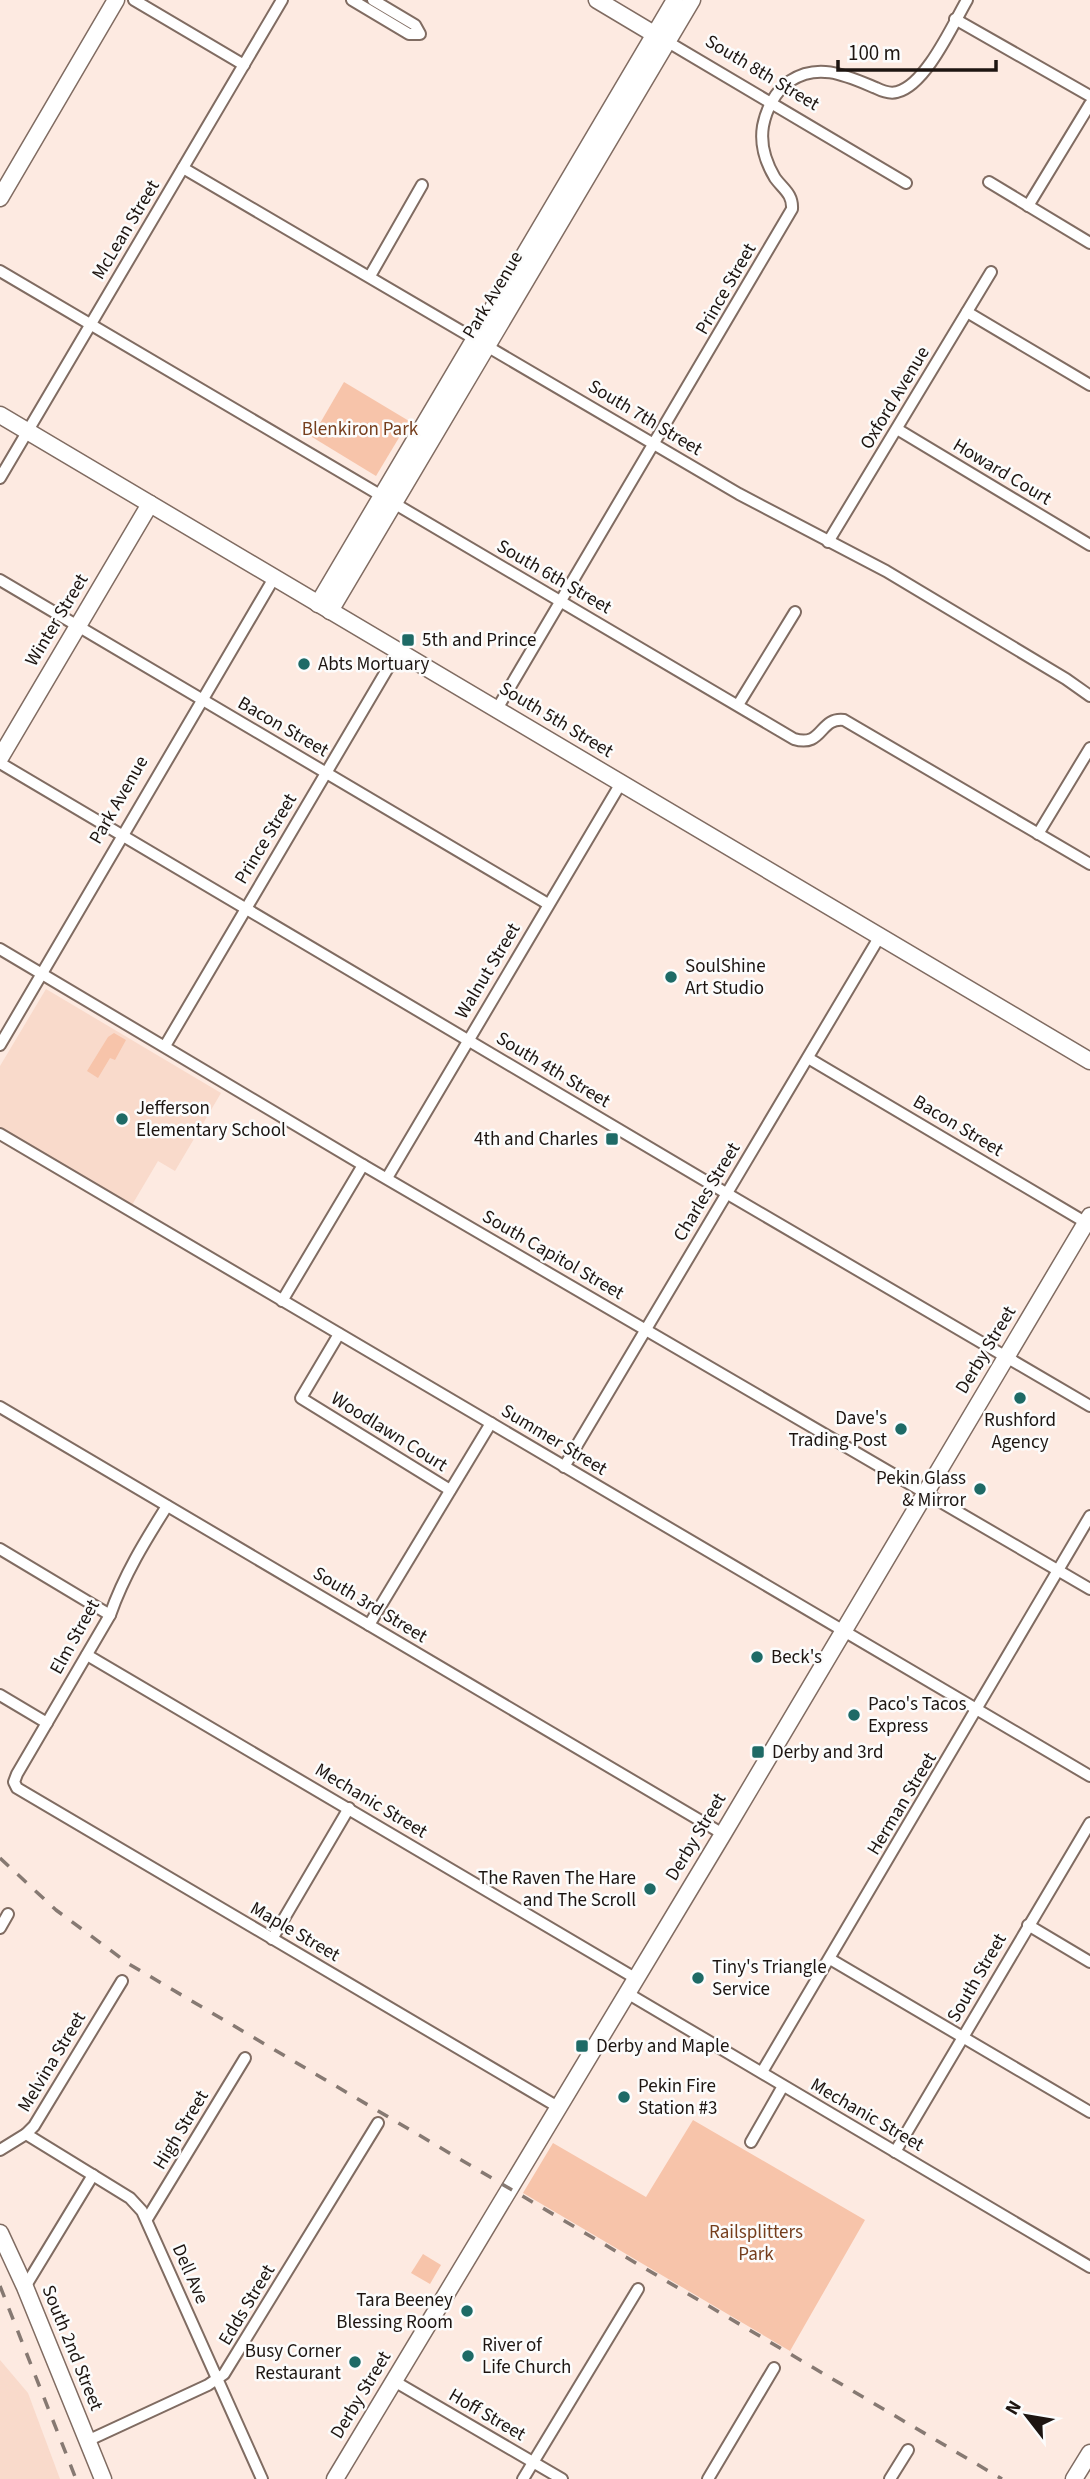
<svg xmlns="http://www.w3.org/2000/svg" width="1090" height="2479" viewBox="0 0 1090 2479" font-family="'Source Sans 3',sans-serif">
  <rect width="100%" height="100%" fill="#fdeae1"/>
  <g fill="#f9dacb">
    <polygon points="46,989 221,1093 175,1171 158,1161 132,1205 0,1127 0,1066"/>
    <polygon points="0,2360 28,2393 60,2479 0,2479"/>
  </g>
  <g fill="#f7c4aa">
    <polygon points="344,382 409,421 376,476 312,437"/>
    <polygon points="114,1033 126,1040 115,1060 110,1058 98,1078 87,1071 108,1037"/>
    <polygon points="693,2120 865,2220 790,2351 523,2193 553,2143 646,2197"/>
    <polygon points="423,2254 441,2265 430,2284 411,2273"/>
  </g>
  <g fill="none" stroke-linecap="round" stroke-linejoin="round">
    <g stroke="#806c62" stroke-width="14">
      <g id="street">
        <polyline points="134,0 244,65"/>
        <polyline points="352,0 409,34 420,34 415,25 373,0"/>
        <polyline points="955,19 1090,96"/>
        <polyline points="668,42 906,183"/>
        <polyline points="183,168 739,494 886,571 1066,679 1090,696"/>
        <polyline points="989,182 1090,243"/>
        <polyline points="1028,206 1090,104"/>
        <path d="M0,271L794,739C823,748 819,717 844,720L1090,864"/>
        <polyline points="370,276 422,185"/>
        <polyline points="967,312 1090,385"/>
        <polyline points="897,429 1090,545"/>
        <polyline points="0,478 282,0"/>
        <polyline points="828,542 991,272"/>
        <polyline points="0,580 548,904"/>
        <polyline points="738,705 795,612"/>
        <path d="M497,709L792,209C793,194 783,189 775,178C766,163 760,144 763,126C766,110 775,91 790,81C819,62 847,76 876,88C882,91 890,94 897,92C926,85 953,24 967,0"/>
        <polyline points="0,763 726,1193 1090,1406"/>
        <polyline points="1038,834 1090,748"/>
        <polyline points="0,949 363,1165 1090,1589"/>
        <polyline points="0,1045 274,578"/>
        <polyline points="165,1046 398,651"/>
        <polyline points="808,1058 1090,1225"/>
        <polyline points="0,1134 1090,1776"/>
        <polyline points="387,1178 621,783"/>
        <polyline points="282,1301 363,1165"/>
        <polyline points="339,1334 301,1398 450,1490"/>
        <polyline points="0,1407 723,1834"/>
        <polyline points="564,1467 880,936"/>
        <path d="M167,1506C145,1541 124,1575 110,1615L17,1774L14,1782L17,1788L558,2107"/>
        <polyline points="0,1549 110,1615"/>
        <polyline points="369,1625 491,1423"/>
        <polyline points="87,1655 635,1978"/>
        <polyline points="0,1695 47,1723"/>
        <polyline points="1028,1925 1090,1962"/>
        <polyline points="0,1928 8,1914"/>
        <polyline points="272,1939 349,1808"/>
        <polyline points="830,1959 1090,2112"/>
        <polyline points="627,1993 1090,2267"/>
        <polyline points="762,2072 1090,1516"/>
        <polyline points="26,2134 130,2198 142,2211 262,2479"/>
        <polyline points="751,2142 783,2086"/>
        <polyline points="0,2150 26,2134 34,2126 122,1981"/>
        <polyline points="895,2152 1090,1823"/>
        <polyline points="147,2219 245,2058"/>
        <polyline points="25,2287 93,2175"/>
        <polyline points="394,2381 562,2479"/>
        <polyline points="87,2441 208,2385 224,2374 378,2123"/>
        <polyline points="523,2479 638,2289"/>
        <polyline points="708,2479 774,2368"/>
        <polyline points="890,2479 908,2450"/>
      </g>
    </g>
    <g stroke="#806c62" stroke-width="19">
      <g id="secondary">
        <polyline points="597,0 664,40"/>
        <polyline points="0,198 116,0"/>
        <polyline points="0,415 1090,1061"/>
        <polyline points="318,604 675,0"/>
        <polyline points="330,611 692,0"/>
        <polyline points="0,758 150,504"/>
        <polyline points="0,2233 25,2287 103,2479"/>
        <polyline points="335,2479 723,1834 1090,1216"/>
        <polyline points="1074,2479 1090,2453"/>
      </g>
    </g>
    <use href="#street" stroke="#fff" stroke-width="10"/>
    <use href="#secondary" stroke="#fff" stroke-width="16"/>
    <g stroke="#867972" stroke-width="3.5" stroke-dasharray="12 12" stroke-linecap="butt">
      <polyline points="0,1858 56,1910 129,1964 1002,2479"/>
      <polyline points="0,2286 76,2479"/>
    </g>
  </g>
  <g fill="#1e6a66" stroke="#fcfcfc" stroke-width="2.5">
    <rect x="401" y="633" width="14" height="14" rx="3.5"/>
    <circle cx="304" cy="664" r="7"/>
    <circle cx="671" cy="977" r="7"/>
    <circle cx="122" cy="1119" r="7"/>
    <rect x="605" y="1132" width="14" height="14" rx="3.5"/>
    <circle cx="1020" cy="1398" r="7"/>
    <circle cx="901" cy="1429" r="7"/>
    <circle cx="980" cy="1489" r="7"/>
    <circle cx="757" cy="1657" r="7"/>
    <circle cx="854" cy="1715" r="7"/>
    <rect x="751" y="1745" width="14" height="14" rx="3.5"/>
    <circle cx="650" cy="1889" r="7"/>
    <circle cx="698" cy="1978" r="7"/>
    <rect x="575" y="2039" width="14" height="14" rx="3.5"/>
    <circle cx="624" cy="2097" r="7"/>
    <circle cx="467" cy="2311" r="7"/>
    <circle cx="468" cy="2356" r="7"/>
    <circle cx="355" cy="2362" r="7"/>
  </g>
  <g text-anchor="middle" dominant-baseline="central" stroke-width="5" stroke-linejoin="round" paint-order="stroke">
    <g font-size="19" fill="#1d1511" stroke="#fcfcfc">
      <text transform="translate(762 73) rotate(31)">South 8th Street</text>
      <text transform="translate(126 230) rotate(-59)">McLean Street</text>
      <text transform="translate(726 289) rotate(-60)">Prince Street</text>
      <text transform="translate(493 295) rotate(-59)">Park Avenue</text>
      <text transform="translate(895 398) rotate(-59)">Oxford Avenue</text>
      <text transform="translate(645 418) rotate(31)">South 7th Street</text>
      <text transform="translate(1002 472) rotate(31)">Howard Court</text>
      <text transform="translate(554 577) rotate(30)">South 6th Street</text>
      <text transform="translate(57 620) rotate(-59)">Winter Street</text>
      <text transform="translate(556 720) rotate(31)">South 5th Street</text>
      <text transform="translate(283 727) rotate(30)">Bacon Street</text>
      <text transform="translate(119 800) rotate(-60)">Park Avenue</text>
      <text transform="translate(266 839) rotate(-59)">Prince Street</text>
      <text transform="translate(488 971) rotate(-59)">Walnut Street</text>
      <text transform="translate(553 1070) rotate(31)">South 4th Street</text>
      <text transform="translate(958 1126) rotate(31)">Bacon Street</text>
      <text transform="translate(707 1192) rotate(-59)">Charles Street</text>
      <text transform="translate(553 1255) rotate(30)">South Capitol Street</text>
      <text transform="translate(986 1350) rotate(-59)">Derby Street</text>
      <text transform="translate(389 1432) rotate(32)">Woodlawn Court</text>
      <text transform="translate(554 1440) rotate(31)">Summer Street</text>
      <text transform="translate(370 1605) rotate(31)">South 3rd Street</text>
      <text transform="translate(75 1637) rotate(-61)">Elm Street</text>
      <text transform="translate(371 1801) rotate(31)">Mechanic Street</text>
      <text transform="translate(902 1804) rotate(-59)">Herman Street</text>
      <text transform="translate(696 1837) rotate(-59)">Derby Street</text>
      <text transform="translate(295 1932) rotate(30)">Maple Street</text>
      <text transform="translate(977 1978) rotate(-60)">South Street</text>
      <text transform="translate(52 2062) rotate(-59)">Melvina Street</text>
      <text transform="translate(867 2115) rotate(30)">Mechanic Street</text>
      <text transform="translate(181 2130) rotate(-59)">High Street</text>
      <text transform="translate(190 2274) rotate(66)">Dell Ave</text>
      <text transform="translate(247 2305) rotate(-59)">Edds Street</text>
      <text transform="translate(72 2348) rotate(68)">South 2nd Street</text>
      <text transform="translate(361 2395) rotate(-59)">Derby Street</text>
      <text transform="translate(487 2415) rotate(30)">Hoff Street</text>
    </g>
    <g font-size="19" fill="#763e1d" stroke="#fcfcfc">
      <text x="360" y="429">Blenkiron Park</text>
      <text x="756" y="2232">Railsplitters<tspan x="756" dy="22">Park</tspan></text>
    </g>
    <g font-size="19" fill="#1d1511" stroke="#fcfcfc" text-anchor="start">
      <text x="422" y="640">5th and Prince</text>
      <text x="318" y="664">Abts Mortuary</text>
      <text x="685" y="966">SoulShine<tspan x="685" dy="22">Art Studio</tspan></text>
      <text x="136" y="1108">Jefferson<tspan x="136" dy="22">Elementary School</tspan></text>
      <text x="598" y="1139" text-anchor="end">4th and Charles</text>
      <text x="887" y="1418" text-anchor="end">Dave's<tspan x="887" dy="22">Trading Post</tspan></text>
      <text x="1020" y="1420" text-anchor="middle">Rushford<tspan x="1020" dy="22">Agency</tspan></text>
      <text x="966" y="1478" text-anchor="end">Pekin Glass<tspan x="966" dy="22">&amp; Mirror</tspan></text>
      <text x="771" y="1657">Beck's</text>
      <text x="868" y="1704">Paco's Tacos<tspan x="868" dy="22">Express</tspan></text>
      <text x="772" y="1752">Derby and 3rd</text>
      <text x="636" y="1878" text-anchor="end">The Raven The Hare<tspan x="636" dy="22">and The Scroll</tspan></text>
      <text x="712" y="1967">Tiny's Triangle<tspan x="712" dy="22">Service</tspan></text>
      <text x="596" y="2046">Derby and Maple</text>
      <text x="638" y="2086">Pekin Fire<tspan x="638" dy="22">Station #3</tspan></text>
      <text x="453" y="2300" text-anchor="end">Tara Beeney<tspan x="453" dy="22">Blessing Room</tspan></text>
      <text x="482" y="2345">River of<tspan x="482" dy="22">Life Church</tspan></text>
      <text x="341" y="2351" text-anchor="end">Busy Corner<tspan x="341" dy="22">Restaurant</tspan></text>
    </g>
  </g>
  <g transform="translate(1027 2416) rotate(301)" stroke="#fcfcfc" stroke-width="5" paint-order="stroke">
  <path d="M0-5L12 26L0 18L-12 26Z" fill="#1d1511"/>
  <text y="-10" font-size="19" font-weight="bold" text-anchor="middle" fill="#1d1511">N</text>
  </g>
  <path d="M838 60v10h158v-10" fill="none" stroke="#1d1511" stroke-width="3.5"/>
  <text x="848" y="60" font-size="21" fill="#1d1511" stroke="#fcfcfc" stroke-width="5" paint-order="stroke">100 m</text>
</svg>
